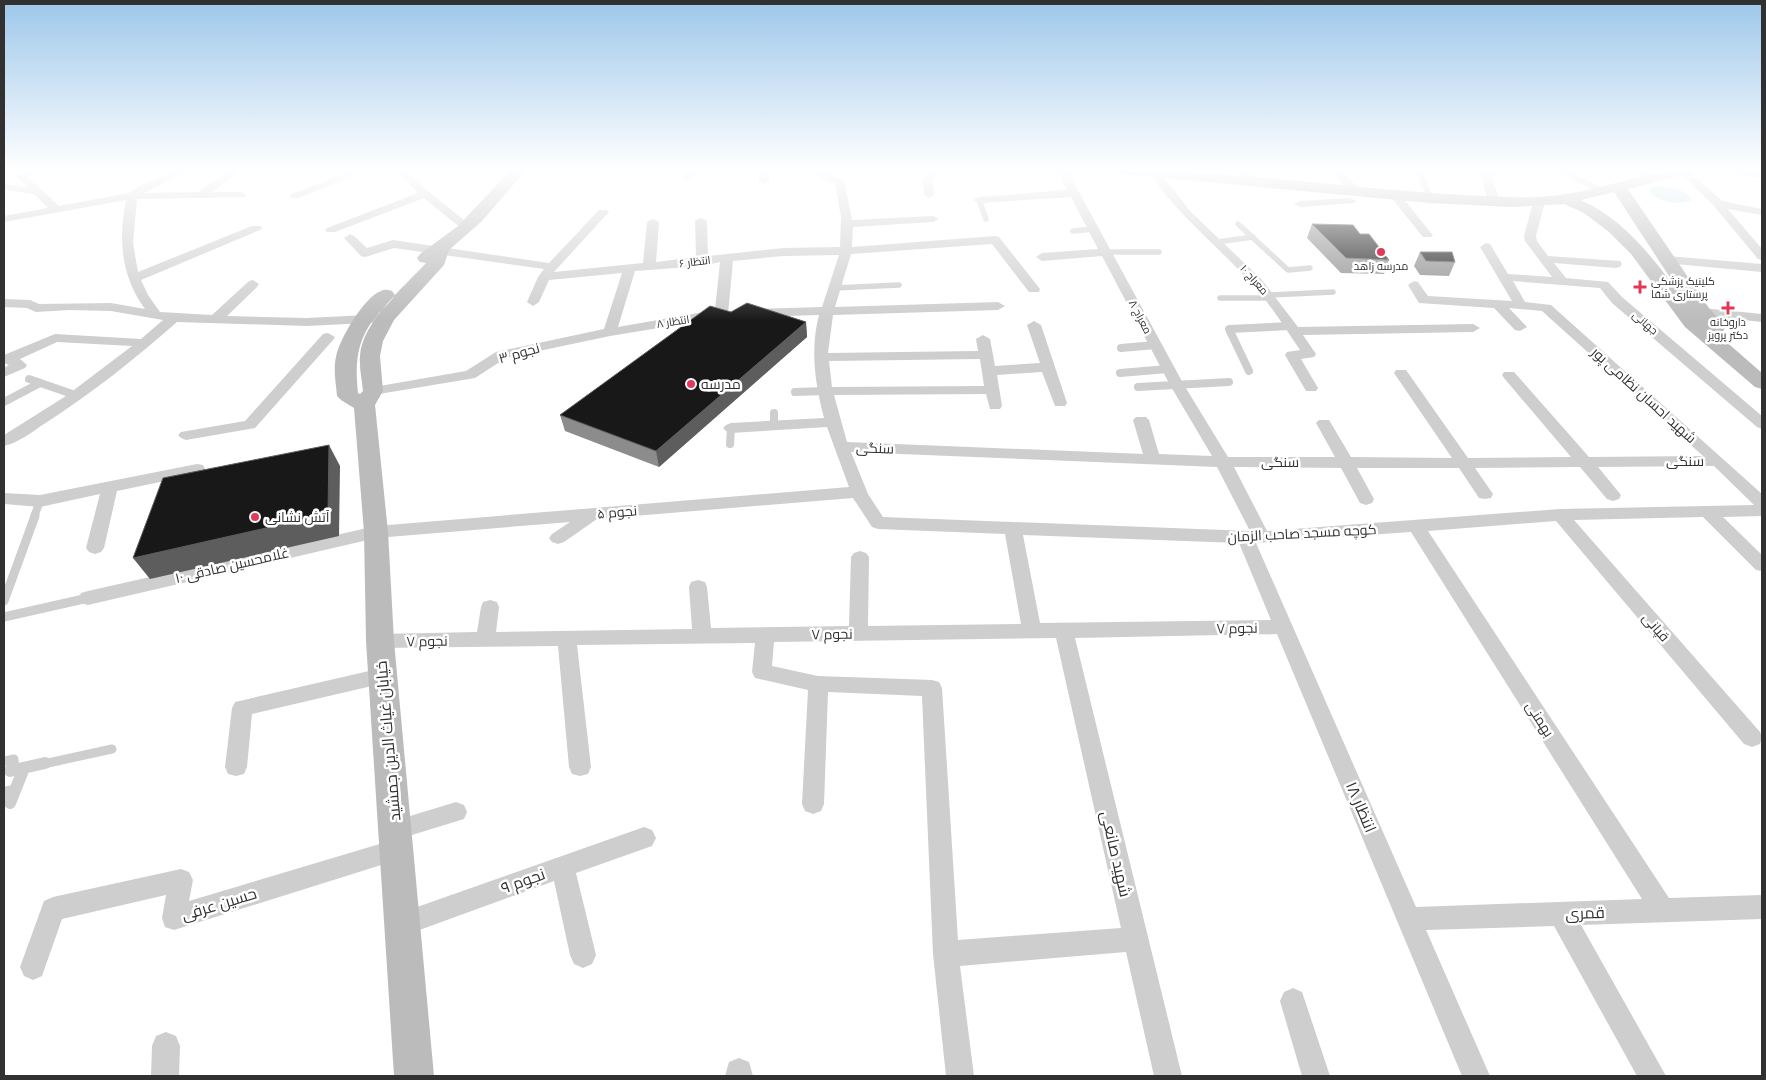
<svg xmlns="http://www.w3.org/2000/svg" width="1766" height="1080" viewBox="0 0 1766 1080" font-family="Roboto,Cairo,sans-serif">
  <rect width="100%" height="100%" fill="#fff"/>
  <path fill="#cce3ec" d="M1662,186L1682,191L1692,198V200C1679,206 1658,202 1649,191L1652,187Z"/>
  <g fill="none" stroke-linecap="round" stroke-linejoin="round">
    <g stroke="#cecece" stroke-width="5.5">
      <polyline points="1419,170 1430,198"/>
      <polyline points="4,187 39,192"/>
      <polyline points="979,200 986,219"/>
      <polyline points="1238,224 1288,270 1310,268"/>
      <polyline points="1073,231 1094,229"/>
      <polyline points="1217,242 1253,237"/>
      <polyline points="1106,252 1159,252"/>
      <polyline points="834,288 899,285"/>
      <polyline points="1268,295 1333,292"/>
      <polyline points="1220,298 1270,298"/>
    </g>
    <g stroke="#cecece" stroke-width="8">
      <polyline points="1121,348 1156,345"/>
      <polyline points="1249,371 1229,329 1290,326"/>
      <polyline points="1120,373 1168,369"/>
      <polyline points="29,379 78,396"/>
      <polyline points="1138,387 1229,382"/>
      <polyline points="795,392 826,391"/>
      <polyline points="4,402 40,383"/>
      <polyline points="774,413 774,426"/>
      <polyline points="730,444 731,428"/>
      <polyline points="34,517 40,501"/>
    </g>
    <g stroke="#cecece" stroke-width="9">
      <polyline points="4,601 35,516"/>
      <polyline points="4,617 88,598"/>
      <polyline points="4,761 14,759 12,765"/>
      <polyline points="39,765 112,749"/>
    </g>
    <g stroke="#cecece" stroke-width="12">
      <polyline points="13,763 10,771 45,763"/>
      <polyline points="4,793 14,791"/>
      <polyline points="10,803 24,768"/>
    </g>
    <g fill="#cecece" fill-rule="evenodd">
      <path d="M28,170H42L41,172L28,177L59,206L129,193L141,185L177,170H190L144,193L198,192L229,170H237L238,172L237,174L212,192H241L246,195L245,197L137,199L133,243L138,272L252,226H260L262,228L260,230L141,280L148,295L160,312L212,315L249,281L253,280L259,284L257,287L227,316L307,318L386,314L393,318L386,322L307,326L177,322C135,359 91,394 44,424C32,432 18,443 4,446V435L66,396L132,346L57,342L20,359L27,365L25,368L4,377V368L9,365L4,363V355L55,334L141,339L163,320L111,311L69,310L36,312L27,308L4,307V299L30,300L39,304L111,303L145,309C121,276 118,240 126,200L4,222V216L48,208L16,176Z"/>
      <polygon points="354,170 367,170 299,198 291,198 290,196 291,194"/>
      <polygon points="397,170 407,170 429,192 470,225 472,227 470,229 462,229 424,198 335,232 327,232 325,230 327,228 418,193"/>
      <polygon points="686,170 696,170 691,179 683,179 682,177"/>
      <polygon points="759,170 811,170 806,173 769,174 769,181 764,184 759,181"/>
      <path d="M813,170H823L844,180L852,220L933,216L939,219L933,222L853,227L852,247L995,236L999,237L1040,289L1039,292H1029L992,244L851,254L835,307L998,302L1005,306L998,310L833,315L828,353L978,351L976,339L983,335L990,339L995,366L1040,363L1027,325L1034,321L1041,325L1067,403L1065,406H1055L1042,372L997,375L1002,406L1000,409H990L986,394L834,395L847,442L1143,454L1133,420L1136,417H1146L1149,420L1159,454L1212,456L1170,385L1102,256L1042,261L1036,257L1042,253L1098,249L1071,197L979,203L973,200L979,197L1067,190L1057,170H1067L1184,385L1228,457H1335L1316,423L1319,420H1329L1351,457L1452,458L1394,373L1396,370H1406L1468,458L1571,457L1504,378L1502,375L1504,372H1514L1589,457L1703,456L1542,311L1509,308L1527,327L1520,331L1515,330L1494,308L1419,303L1408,285L1414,281L1418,282L1428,296L1512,301L1480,247L1486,243L1490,244L1508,274L1552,277L1525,241L1524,236L1533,202L1539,199L1545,202L1536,236L1537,241L1548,256L1620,261L1622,264L1620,267L1616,268L1554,263L1566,278L1608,282L1622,297L1762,416V429L1757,427L1612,303L1600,288L1513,281L1525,302L1551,305L1762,494V516L1723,517L1762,555V571L1756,570L1703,517L1574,520L1760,732L1762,737L1760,744L1752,747L1744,744L1556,521L1428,531L1669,898L1762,895V919L1581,925L1666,1076H1637L1554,926L1426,930L1490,1076H1462L1277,634L1075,638L1182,1076H1154L1126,952L960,966L974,1076H946L933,954L922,696L828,692L824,804L821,811L813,814L805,811L802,804L808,690L755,678L752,672L755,643L577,645L591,767L588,774L580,776L572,774L569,767L558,646L380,648L373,646L370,641L373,636L380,634L477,632L481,607L483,602L490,600L497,602L499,607L496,632L692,629L689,587L691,582L698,580L705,582L707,587L711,628L849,626L851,557L854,553L860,551L866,553L869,557L868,626L1021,624L1005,534L878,529L872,527L853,498L597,519L564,542L558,544L552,542L549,538L552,534L570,522L376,538L88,605L81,603L79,598L81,593L88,591L376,526L849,487L827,427L731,433L726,431L723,428L726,425L731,423L824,418C815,384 810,349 819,315L751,317L744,313L751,309L822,307L839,255L783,256L733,261L728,314L726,317L610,336L506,358L475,378L373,395L368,394L366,391L368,388L466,371L496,352L604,329L622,273L549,280L539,302L533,306L527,302L538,277L544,269L394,248L365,257L361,256L344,238L350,234L354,236L367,248L393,240L549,263L599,210H607L609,212L607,214L554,272L643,263L647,222L653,219L659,222L656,262L696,257L695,221L701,218L707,221L708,256L783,248L840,247L841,217L835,184L817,176ZM720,262L715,310L618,327L635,271L702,266ZM980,359L984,386L832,387L829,361ZM851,452L1217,467L1250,531L883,517L868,494ZM1714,466L1754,505L1560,509L1267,531L1234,467L1341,468L1360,503L1366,505L1372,503L1374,499L1357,468H1459L1479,498L1485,499L1491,498L1493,494L1475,468L1580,467L1607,499L1613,501L1619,499L1621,495L1598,467ZM1411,532L1642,899L1416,907L1256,543ZM1023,535L1239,543L1271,620L1040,623ZM1056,638L1121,928L958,940L942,688L939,682L932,680L818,676L772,666L774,642Z"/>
      <polygon points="928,170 938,170 933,181 934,195 929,198 924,195 923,181"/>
      <path d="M1150,170H1158L1190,211L1262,280L1298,327L1473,324L1480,328L1473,332L1303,335L1316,354L1314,357L1301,359L1318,388L1316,391H1306L1285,355L1287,352L1300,350C1285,328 1271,305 1253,285C1218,246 1178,216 1149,172Z"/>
      <polygon points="1238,170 1249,170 1260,182 1259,184 1251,184"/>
      <polygon points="1329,170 1340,170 1360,189 1361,191 1360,193 1352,193"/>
      <polygon points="1486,170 1497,172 1498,174 1492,177 1500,202 1498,204 1490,204 1488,202 1481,173"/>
      <polygon points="1555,170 1567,170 1608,191 1603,194 1599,193"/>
      <polygon points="1642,170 1652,170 1651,182 1643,182"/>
      <polygon points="1677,170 1688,170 1722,201 1762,209 1762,215 1728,209 1762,249 1762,260 1758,259 1714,206"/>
      <polygon points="1725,170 1745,170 1762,173 1762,179 1730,173"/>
      <polygon points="1394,191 1398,192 1431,233 1433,235 1431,237 1423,237 1390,196 1389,194 1390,192"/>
      <polygon points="1350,198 1356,201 1354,203 1300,207 1294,204 1300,201"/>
      <polygon points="1668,256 1762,264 1762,272 1664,263 1662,260 1664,257"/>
      <polygon points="1702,308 1762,314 1762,322 1697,315 1695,312"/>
      <polygon points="328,333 335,337 333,340 255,428 186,440 181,438 178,435 181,432 245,421 323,334"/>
      <polygon points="197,464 203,465 205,469 203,473 117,491 104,548 101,552 95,554 89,552 86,548 100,494 40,507 4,504 4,493 40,495"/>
      <polygon points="382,668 389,670 392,676 389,682 252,714 247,767 244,774 236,776 228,774 225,767 232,708 235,702"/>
      <polygon points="456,802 464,805 467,812 464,819 399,839 405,841 409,849 405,857 397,860 174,930 165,927 162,918 166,895 62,919 42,976 33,980 24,976 20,967 44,901 53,897 181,869 189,872 193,880 189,901 393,840 387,837 384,830 387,823"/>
      <polygon points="644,827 652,830 656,838 652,846 576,873 596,955 592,964 583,968 574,964 570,955 554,881 403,936 394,933 391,924 394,915 403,912"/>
      <polygon points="1293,988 1302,992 1330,1076 1302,1076 1280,1001 1284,992"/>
      <polygon points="166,1032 176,1036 180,1046 179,1076 151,1076 152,1046 156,1036"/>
      <polygon points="739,1058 749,1062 753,1076 725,1076 729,1062"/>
    </g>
    <g fill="#bbb" fill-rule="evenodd">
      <path d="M511,170H526L482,221L449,250L444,265L394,320L383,341L380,356L383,391L375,405L388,532L394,641L434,1076H394L366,641L364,532L354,408L341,400L337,396C336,383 333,370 336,357C339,340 364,297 381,291C385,289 388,290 392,291L395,295C389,304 381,310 374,319C356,342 355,365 358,393L360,394L363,391C362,380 359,367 360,356C362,322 404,287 426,263L420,262L417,258L420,254L458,226Z"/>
      <path d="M1116,170C1247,170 1378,194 1509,197C1527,198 1548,197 1566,194C1609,188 1647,170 1692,170L1690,173L1628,189L1709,308L1726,327L1723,331L1715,332L1762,373V389L1755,387L1685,327L1631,254L1609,232L1584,213L1564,204L1511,207L1430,203L1123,174L1118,173ZM1614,192L1688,305C1657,264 1629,222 1581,200Z"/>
    </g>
  </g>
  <g fill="#8c8c8c">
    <polygon points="1312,224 1360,234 1389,260 1384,274 1341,273 1307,238"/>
    <polygon points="1420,252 1455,262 1449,276 1420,275 1414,266"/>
    <polygon points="731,312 806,322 807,337 659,467 565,431 560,415"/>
  </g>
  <g fill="#5d5d5d">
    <polygon points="806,322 807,337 659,467 656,451"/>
    <polygon points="329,445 340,466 339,536 150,579 133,558"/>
  </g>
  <g fill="#181818" stroke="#5d5d5d">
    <polygon points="1312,224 1353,225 1360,234 1369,234 1389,260 1346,258"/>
    <polygon points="1420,252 1452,252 1455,262 1426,261"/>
    <polygon points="747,303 806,322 656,451 560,415 710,306 731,312"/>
    <polygon points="329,445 328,514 133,558 163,478"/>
  </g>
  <linearGradient id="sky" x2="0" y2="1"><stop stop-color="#9dc7ea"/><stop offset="0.53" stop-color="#fff"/><stop offset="1" stop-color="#fff" stop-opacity="0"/></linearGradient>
  <rect width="1766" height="321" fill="url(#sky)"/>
  <g fill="#e13959" stroke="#fff" stroke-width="2">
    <circle cx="1381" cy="252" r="5"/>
    <path d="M1637.5 279.5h5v5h5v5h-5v5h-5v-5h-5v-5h5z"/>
    <path d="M1725.5 300.5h5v5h5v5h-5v5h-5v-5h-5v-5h5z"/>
    <circle cx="691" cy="384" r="5"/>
    <circle cx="255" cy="517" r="5"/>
  </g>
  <g text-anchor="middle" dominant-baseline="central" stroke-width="5" stroke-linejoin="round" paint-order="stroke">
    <g font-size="11" fill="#313131" stroke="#fff">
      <text transform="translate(695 262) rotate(-7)">انتظار ۶</text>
      <text transform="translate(1254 280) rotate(48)">معراج ۱۰</text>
      <text transform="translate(1140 317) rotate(62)">معراج ۸</text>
      <text transform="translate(673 322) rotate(-9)">انتظار ۸</text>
      <text transform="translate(1645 323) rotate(41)">جهانی</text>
    </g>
    <g font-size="11" fill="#313131" stroke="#fff">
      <text x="1381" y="266">مدرسه زاهد</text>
      <text x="1651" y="281" text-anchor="start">کلینیک پزشکی<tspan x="1651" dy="13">پرستاری شفا</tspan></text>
      <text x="1728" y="322">داروخانه<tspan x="1728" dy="13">دکتر پرویز</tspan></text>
    </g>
    <g font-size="14" fill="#313131" stroke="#fff">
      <text transform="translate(519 353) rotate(-16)">نجوم ۳</text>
      <text transform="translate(1644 395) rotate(42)">شهید احسان نظامی پور</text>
      <text transform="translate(875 448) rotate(2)">سنگی</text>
      <text x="1685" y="461">سنگی</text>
      <text x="1280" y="462">سنگی</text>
      <text transform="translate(617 512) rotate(-5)">نجوم ۵</text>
      <text transform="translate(1302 533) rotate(-3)">کوچه مسجد صاحب الزمان</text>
      <text transform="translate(232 565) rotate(-13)">غلامحسین صادقی ۱۰</text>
      <text transform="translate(1656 627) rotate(49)">قپانی</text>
      <text transform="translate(1237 628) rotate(-1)">نجوم ۷</text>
      <text transform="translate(832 634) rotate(-1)">نجوم ۷</text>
      <text transform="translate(427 641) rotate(-1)">نجوم ۷</text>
      <text transform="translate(1540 719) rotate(57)">بهمنی</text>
    </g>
    <g font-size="14" fill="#313131" stroke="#fff" text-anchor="start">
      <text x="701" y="384">مدرسه</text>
      <text x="265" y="517">آتش نشانی</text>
    </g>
    <g font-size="16" fill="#313131" stroke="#fff">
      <text transform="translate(388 741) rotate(-95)">خیابان غیاث الدین جمشید</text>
      <text transform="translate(1361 807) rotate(67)">انتظار ۱۸</text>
      <text transform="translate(1116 854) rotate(77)">شهید صانعی</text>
      <text transform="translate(523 881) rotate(-20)">نجوم ۹</text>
      <text transform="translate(219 904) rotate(-17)">حسین عرفی</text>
      <text transform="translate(1585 913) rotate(-2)">قمری</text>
    </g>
  </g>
  <rect width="1766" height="1080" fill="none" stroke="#313131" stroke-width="10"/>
</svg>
